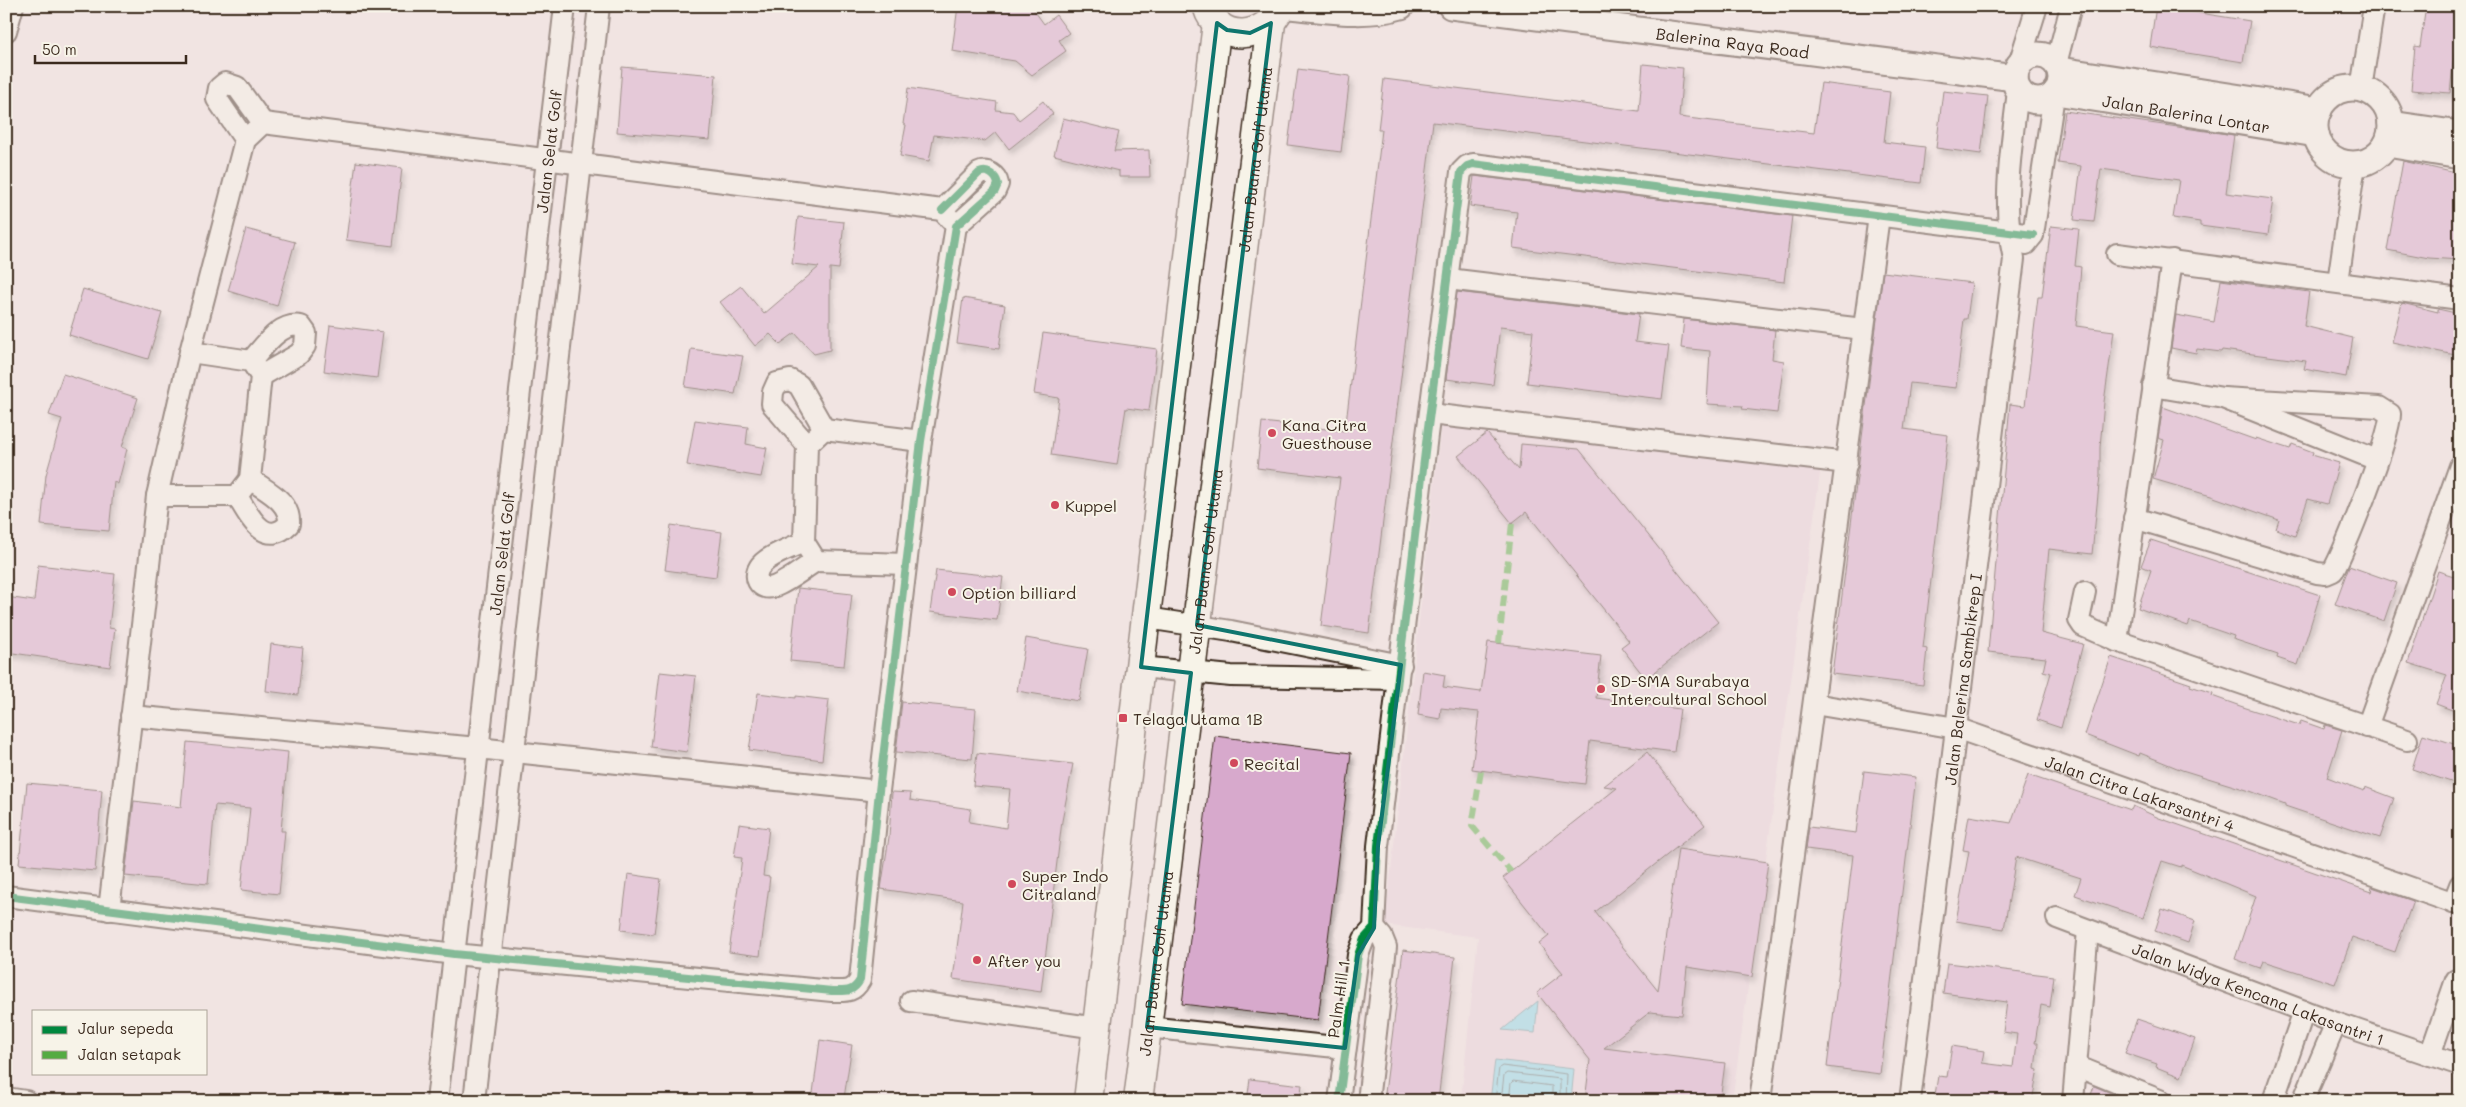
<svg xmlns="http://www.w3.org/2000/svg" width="2466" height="1107" viewBox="0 0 2466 1107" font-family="Mali,sans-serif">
  <defs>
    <filter id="shadow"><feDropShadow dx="3" dy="5.5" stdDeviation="2.5" flood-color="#0004"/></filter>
  </defs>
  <rect width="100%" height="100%" fill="#f1e4e2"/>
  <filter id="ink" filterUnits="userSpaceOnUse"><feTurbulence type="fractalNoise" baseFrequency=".02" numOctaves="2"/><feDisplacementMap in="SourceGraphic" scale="10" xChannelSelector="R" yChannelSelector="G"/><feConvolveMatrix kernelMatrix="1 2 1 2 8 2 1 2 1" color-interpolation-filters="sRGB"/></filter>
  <g filter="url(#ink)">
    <polygon fill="#e9d2db" points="1443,409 1823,452 1732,1101 1461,1101 1478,937 1385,925"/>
    <g fill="#8bd9ea" stroke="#6b9398">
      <polygon points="1538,1001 1535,1033 1502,1030"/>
      <polygon points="1495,1060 1574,1069 1571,1101 1490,1101"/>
    </g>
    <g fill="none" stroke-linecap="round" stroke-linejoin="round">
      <g stroke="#5b7070" stroke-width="1">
        <polyline points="1495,1101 1499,1068 1502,1066 1567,1074 1566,1101"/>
        <polyline points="1501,1101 1504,1075 1507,1073 1560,1079 1560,1101"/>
        <polyline points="1509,1101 1511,1083 1513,1081 1552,1086 1552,1101"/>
      </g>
    </g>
    <g fill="#d7a9cc" stroke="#3b2a1e" filter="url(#shadow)">
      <polygon points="958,6 1031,6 1044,24 1056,15 1069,33 1059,40 1066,51 1032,75 1015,61 952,51"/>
      <polygon points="2156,6 2250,21 2243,62 2150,47"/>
      <polygon points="2426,6 2459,6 2450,93 2411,90 2415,46 2420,47"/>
      <polygon points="1643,64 1683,68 1679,117 1814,133 1821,83 1890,92 1884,142 1925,147 1921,183 1433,122 1369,633 1321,626 1340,478 1257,468 1262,422 1345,431 1382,130 1378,130 1384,79 1639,111"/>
      <polygon points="622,67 716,75 710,140 617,132"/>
      <polygon points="1298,69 1350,76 1341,152 1288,145"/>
      <polygon points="908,88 997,102 996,110 1013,112 1019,120 1043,101 1053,114 1009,149 996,132 985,141 934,135 929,161 900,156 906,125 903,124"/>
      <polygon points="1943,91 1988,96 1981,154 1936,148"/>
      <polygon points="2065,111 2234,135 2226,193 2273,199 2268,235 2200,226 2200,222 2173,218 2179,180 2101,169 2094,222 2074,220 2081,166 2058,163"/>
      <polygon points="1063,118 1119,132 1114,151 1149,150 1150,177 1119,177 1119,171 1054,155"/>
      <polygon points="2403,161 2460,174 2460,260 2429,258 2387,250"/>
      <polygon points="356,162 402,168 393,246 346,240"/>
      <polygon points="1474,176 1792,216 1784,282 1513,248 1517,212 1470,206"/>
      <polygon points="798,217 844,222 839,269 830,268 830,350 814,354 795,333 780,344 770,334 755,346 720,302 741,286 764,314 819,267 792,264"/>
      <polygon points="2051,226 2079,229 2075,266 2081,267 2076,326 2114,331 2104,402 2100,447 2100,475 2092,554 2049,549 2041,633 2083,644 2061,728 2037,720 2051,673 2043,671 2046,658 1988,652 2010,404 2025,406 2038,297 2042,297"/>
      <polygon points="246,229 295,242 277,306 228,291"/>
      <polygon points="1883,272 1972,283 1967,319 1964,319 1956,388 1910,383 1904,429 1948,435 1923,648 1927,649 1923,685 1832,674"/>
      <polygon points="2221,280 2309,292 2304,326 2353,338 2346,377 2304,369 2306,361 2222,350 2221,352 2197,349 2196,353 2171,348 2176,315 2214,322"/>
      <polygon points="83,289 162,313 148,359 69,335"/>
      <polygon points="1457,292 1639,314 1635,342 1669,346 1662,399 1527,383 1533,331 1500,327 1493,385 1446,379"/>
      <polygon points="963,298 1005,305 999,349 957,343"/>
      <polygon points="2402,303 2438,312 2438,309 2460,314 2460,356 2392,342"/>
      <polygon points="1684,319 1775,330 1772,359 1784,361 1777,413 1742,409 1743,406 1707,404 1710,351 1681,348"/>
      <polygon points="330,325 383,332 377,378 324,371"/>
      <polygon points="1043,333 1157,349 1149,411 1126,408 1117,465 1051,455 1059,398 1034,394"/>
      <polygon points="691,349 743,356 735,394 685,387"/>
      <polygon points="63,374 138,398 122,447 127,449 118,484 114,482 109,531 41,525 46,475 62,419 49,415"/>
      <polygon points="2163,407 2256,440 2256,438 2290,449 2292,444 2313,452 2312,455 2339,463 2327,504 2308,499 2295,536 2276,529 2279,520 2211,496 2153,479 2164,440 2158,438"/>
      <polygon points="695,420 748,427 746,444 767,448 761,477 687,465"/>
      <polygon points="1487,433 1519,470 1521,444 1579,449 1718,622 1646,679 1621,647 1629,641 1526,512 1512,523 1458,456"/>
      <polygon points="671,525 722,532 716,577 665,570"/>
      <polygon points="2151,540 2320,595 2298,665 2277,658 2278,654 2233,639 2234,636 2190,621 2188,626 2138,608 2151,570 2141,566"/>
      <polygon points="38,565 115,574 109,628 115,629 110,667 6,652 6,597 34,601"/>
      <polygon points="2349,566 2397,583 2384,621 2335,604"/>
      <polygon points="936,570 1003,577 997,620 930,612"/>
      <polygon points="2438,571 2460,578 2460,713 2436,704 2447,675 2408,663"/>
      <polygon points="798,588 852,594 844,666 790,661"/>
      <polygon points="1026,638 1088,649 1079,701 1017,691"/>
      <polygon points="1488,642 1601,656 1596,698 1680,709 1674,752 1590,741 1585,784 1472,769 1479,712 1441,708 1440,719 1418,715 1423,671 1445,675 1443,687 1481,692"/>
      <polygon points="271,644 303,648 298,695 266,691"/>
      <polygon points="2111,657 2191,684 2190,686 2213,693 2212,696 2243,707 2299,725 2301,721 2324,729 2325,725 2342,730 2327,777 2364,791 2365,787 2394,798 2380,838 2285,806 2285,804 2250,791 2182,770 2140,753 2139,756 2085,735"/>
      <polygon points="660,672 696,676 687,752 651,747"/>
      <polygon points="758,693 796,698 796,696 829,700 822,760 749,750"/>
      <polygon points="902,702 976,709 972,759 896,752"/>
      <polygon points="2423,734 2460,746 2460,785 2412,769"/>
      <polygon points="1215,736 1351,753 1318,1020 1182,1004"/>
      <polygon points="187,742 288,752 281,831 285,831 279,894 241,890 250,808 215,805 208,884 125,876 134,801 181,807"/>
      <polygon points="1647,752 1705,825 1595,912 1658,991 1678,849 1768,862 1752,977 1687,967 1682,1015 1650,1012 1604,1048 1725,1063 1720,1101 1585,1101 1590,1060 1537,993 1563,973 1539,944 1549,936 1503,878 1617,788 1604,786"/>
      <polygon points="977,753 1073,764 1062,821 1041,992 953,979 963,901 881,889 889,837 892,792 911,793 910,800 971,809 969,822 1006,828 1010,789 973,786"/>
      <polygon points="1864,771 1916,777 1880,1074 1827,1067 1853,855 1806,849 1809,827 1856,833"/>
      <polygon points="2028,775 2131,810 2133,806 2159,818 2371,892 2372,887 2413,901 2395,952 2352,937 2335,984 2263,961 2260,968 2235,959 2256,896 2181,865 2181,867 2162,861 2143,918 2075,895 2081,878 2016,857 2004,929 1956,921 1969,851 1963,850 1969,816 2011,823"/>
      <polygon points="27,783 102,790 95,871 19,864"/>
      <polygon points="739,824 769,828 763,876 770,877 760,956 729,952 742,858 734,857"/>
      <polygon points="628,874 661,879 654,934 621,930"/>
      <polygon points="2162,909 2195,921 2188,943 2155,931"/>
      <polygon points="1403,950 1455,957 1438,1101 1384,1101"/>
      <polygon points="1947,963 2054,976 2050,1007 2041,1005 2035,1043 2038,1043 2035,1069 2038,1070 2032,1101 1934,1101 1938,1076 1947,1077 1952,1046 1984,1051 1982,1063 2013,1067 2017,1034 2003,1032 2007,1002 1943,993"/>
      <polygon points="2137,1019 2195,1039 2181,1077 2156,1067 2157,1064 2125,1053"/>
      <polygon points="820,1040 852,1045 844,1098 813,1093"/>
      <polygon points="1250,1079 1302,1085 1300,1101 1247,1101"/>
      <polygon points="2094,1086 2130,1101 2089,1101"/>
    </g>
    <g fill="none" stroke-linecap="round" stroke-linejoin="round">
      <g stroke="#3b2a1e" stroke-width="24">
        <g id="minor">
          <polyline points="6,31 13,6"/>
          <polyline points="2019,64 2037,6"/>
          <polyline points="2056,64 2071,6"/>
          <polyline points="2361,89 2374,6"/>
          <polyline points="245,140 217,99 219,88 225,83 237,87 263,123"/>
          <polyline points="2026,244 2033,235 2054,95"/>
          <polyline points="2117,254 2460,299"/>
          <polyline points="1448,279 1863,329"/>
          <polyline points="2338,282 2355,164"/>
          <path d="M251,361C264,347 279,322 301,326L306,333L305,346L299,354L261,376"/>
          <polyline points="2153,386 2223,398 2377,460"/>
          <polyline points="1430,414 1847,463"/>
          <polyline points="807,445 772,404 773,392 777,383 790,380 799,385 824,429"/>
          <polyline points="157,496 237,496 250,479 261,376 251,361 190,352"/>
          <path d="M237,496C249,515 264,549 289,524C291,501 266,491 250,479"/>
          <path d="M2134,518L2317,573L2326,574L2333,571C2345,549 2391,435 2390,414L2379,407L2223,398"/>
          <path d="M804,542C791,548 774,553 763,563C750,575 759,593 776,586C790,580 803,569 816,561"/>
          <polyline points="906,564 816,561 804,542 807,445 824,429 921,441"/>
          <polyline points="2085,592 2079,620 2083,626 2117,641 2407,740"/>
          <polyline points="1147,618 1231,631 1401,665"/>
          <polyline points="2117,641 2172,260"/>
          <polyline points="1141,667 1231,676 1398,679"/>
          <path id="s1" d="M1814,704L1956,728L2460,905"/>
          <polyline points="131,716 478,748 879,791"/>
          <polyline points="2367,727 2460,466"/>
          <path d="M6,896L454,954L832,991C845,991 853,993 860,980L879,791L921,441L956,226L995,191L998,184C996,175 987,169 979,173L942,210"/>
          <polyline points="2453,903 2460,885"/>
          <polyline points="109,910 157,496 190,352 245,140 263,123 942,210 950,219"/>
          <path id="s2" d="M2057,918L2336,1023L2460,1065"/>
          <polyline points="911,1001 1097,1028"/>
          <polyline points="1147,1027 1345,1048"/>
          <polyline points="2430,1055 2456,980"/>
          <polyline points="2076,1066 2162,1101"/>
          <polyline points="6,1098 26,1101"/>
          <path id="s3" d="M437,1101L565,6"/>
          <polyline points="474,1101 599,6"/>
          <polyline points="1339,1101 1358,955 1364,939 1374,928 1378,846 1427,435 1461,172 1467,166 1473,164 2033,235"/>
          <polyline points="1368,1101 1386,947 1382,937 1374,928"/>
          <polyline points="1760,1101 1879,216"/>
          <path id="s4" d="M1910,1101L2014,259C2001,203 2012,146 2018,90"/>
          <polyline points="2073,1101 2088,930"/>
          <polyline points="2273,1101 2304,1011"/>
          <polyline points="2303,1101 2336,1023"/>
        </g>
      </g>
      <g stroke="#3b2a1e" stroke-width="29">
        <g id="tertiary">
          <path d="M1288,6C1325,9 1365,17 1401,6"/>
          <path id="s5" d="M1451,6L2015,78"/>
          <circle cx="2038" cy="78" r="23"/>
          <polyline points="2060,70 2319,110"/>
          <circle cx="2353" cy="126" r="38"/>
          <path id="s6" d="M2056,92L2316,134"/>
          <polyline points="2391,124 2460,134"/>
          <polyline points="2387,144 2460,156"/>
        </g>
      </g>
      <g stroke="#3b2a1e" stroke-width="31">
        <g id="secondary">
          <path d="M1207,6C1218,45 1267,40 1281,6"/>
          <polyline points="1088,1101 1217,23"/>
          <path id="s7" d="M1138,1101L1271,23"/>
        </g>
      </g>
      <use href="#minor" stroke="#f7f3e8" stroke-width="20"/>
      <use href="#tertiary" stroke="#f7f3e8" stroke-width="25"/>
      <use href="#secondary" stroke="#f7f3e8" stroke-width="28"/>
      <g stroke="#55ab43" stroke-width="6" stroke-dasharray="12 6" stroke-linecap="butt">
        <polyline points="1499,643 1512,523"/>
        <polyline points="1481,771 1472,826 1511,872"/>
      </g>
      <g stroke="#f7f3e8" stroke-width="11">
        <g id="cycleway">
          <path d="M6,896L454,954L832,991C845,991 853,993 860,980L879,791L921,441L956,226L995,191L998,184C996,175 987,169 979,173L942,210"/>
          <polyline points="1339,1101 1358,955 1364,939 1374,928 1378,846 1427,435 1461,172 1467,166 1473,164 2033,235"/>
        </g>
      </g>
      <use href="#cycleway" stroke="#00873e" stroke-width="8"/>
    </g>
  </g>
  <path d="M0 0H2466V1107H0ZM1217,23L1227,30L1250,33L1271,23L1197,625L1401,665L1378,846L1374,928L1358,955L1345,1048L1147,1027L1191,673L1141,667Z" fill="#f1e4e2" fill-opacity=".55" fill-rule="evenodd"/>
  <path fill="none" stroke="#0f766e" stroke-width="4" stroke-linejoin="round" d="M1217,23L1227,30L1250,33L1271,23L1197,625L1401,665L1378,846L1374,928L1358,955L1345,1048L1147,1027L1191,673L1141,667Z"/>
  <g fill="#d1495b" stroke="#f7f3e8" stroke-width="2">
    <circle cx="1272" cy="433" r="5"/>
    <circle cx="1055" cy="505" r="5"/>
    <circle cx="952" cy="592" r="5"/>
    <circle cx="1601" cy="689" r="5"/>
    <rect x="1118" y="713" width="10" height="10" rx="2.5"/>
    <circle cx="1234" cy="763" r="5"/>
    <circle cx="1012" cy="884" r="5"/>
    <circle cx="977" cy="960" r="5"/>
  </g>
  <g text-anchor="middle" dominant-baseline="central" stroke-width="4" stroke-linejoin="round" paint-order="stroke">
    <g font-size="16" fill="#3b2a1e" stroke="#f7f3e8">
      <text stroke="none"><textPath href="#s5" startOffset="284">Balerina Raya Road</textPath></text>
      <text stroke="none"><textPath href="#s6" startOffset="132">Jalan Balerina Lontar</textPath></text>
      <text stroke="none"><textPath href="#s3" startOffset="956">Jalan Selat Golf</textPath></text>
      <text stroke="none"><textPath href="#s7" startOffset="949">Jalan Buana Golf Utama</textPath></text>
      <text stroke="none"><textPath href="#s3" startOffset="551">Jalan Selat Golf</textPath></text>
      <text stroke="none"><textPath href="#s7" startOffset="544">Jalan Buana Golf Utama</textPath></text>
      <text stroke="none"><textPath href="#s4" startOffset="425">Jalan Balerina Sambikrep I</textPath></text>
      <text stroke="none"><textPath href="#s1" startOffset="339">Jalan Citra Lakarsantri 4</textPath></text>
      <text stroke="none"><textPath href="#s7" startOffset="139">Jalan Buana Golf Utama</textPath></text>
      <text stroke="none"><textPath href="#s2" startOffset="215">Jalan Widya Kencana Lakasantri 1</textPath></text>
      <text transform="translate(1338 999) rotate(-82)">Palm Hill 1</text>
    </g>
    <g font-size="16" fill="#3b2a1e" stroke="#f7f3e8" text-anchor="start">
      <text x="1282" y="424">Kana Citra<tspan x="1282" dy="18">Guesthouse</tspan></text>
      <text x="1065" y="505">Kuppel</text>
      <text x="962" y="592">Option billiard</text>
      <text x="1611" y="680">SD-SMA Surabaya<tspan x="1611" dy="18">Intercultural School</tspan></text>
      <text x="1133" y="718">Telaga Utama 1B</text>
      <text x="1244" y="763">Recital</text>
      <text x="1022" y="875">Super Indo<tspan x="1022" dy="18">Citraland</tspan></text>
      <text x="987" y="960">After you</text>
    </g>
  </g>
  <rect width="2466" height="1107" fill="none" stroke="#f7f3e8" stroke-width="25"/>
  <rect x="12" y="12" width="2441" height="1082" fill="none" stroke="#3b2a1e" stroke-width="2" filter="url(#ink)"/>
  <rect x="32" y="1010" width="175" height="65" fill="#f7f3e8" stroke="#aca397"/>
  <rect x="42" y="1026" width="25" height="8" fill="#00873e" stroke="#aca397"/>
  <text x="78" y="1034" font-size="15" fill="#3b2a1e">Jalur sepeda</text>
  <rect x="42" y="1051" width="25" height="8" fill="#55ab43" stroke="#aca397"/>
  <text x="78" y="1060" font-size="15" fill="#3b2a1e">Jalan setapak</text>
  <path d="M35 55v8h151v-8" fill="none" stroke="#3b2a1e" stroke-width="2.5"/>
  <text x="42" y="55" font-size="15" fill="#3b2a1e" stroke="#f7f3e8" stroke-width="4" paint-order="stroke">50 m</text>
</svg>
